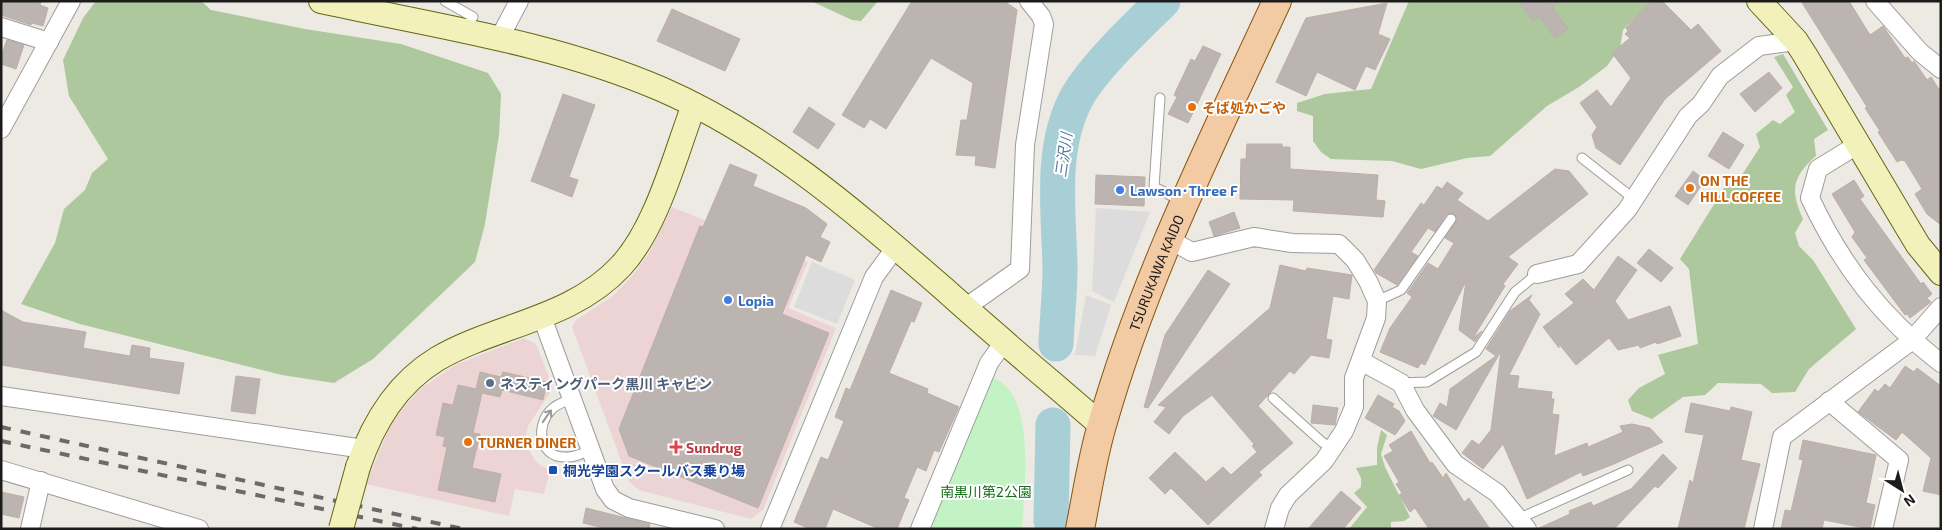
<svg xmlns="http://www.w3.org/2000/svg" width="1942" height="530" viewBox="0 0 1942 530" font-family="'Exo 2','Noto Sans JP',sans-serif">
  <rect width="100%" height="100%" fill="#ede9e3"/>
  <g fill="#ecd4d4">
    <polygon points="672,207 808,262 788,308 836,328 763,510 751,519 650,493 639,490 629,482 572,327 576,320 613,296 632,276 648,255"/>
    <polygon points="524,338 536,344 553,388 528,426 526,435 527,445 534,459 541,466 550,470 544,494 515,489 509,516 366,484 391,423 419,390 455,365"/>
  </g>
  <g fill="#acc89c">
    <polygon points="96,1 201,1 211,10 305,29 401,44 488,73 501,94 499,135 485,224 475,262 373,359 334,383 282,375 80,324 21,304 55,243 64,209 85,190 92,173 108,159 69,96 63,60 83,18"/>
    <polygon points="811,1 878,1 861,21 852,20"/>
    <polygon points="1409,1 1652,1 1623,30 1620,48 1607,66 1579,87 1547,106 1490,156 1467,158 1421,169 1392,161 1331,159 1321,152 1313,141 1313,116 1297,111 1297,103 1325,94 1371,89"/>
    <path d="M1783,54L1828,130L1814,139L1816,156C1792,177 1790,190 1803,219L1795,233L1799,246L1813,260L1856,329L1809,369L1795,392L1772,393L1761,384L1718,383L1705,395L1683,397L1652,419L1632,411L1628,400L1639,388L1665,374L1658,355L1698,344L1689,269L1680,259L1733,174L1740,178L1760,147L1756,134L1773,120L1780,124L1795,112L1786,95L1793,87L1774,57Z"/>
    <polygon points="1381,430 1387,435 1381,454 1385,467 1410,517 1404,521 1391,522 1391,529 1349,529 1367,507 1354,493 1361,487 1361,478 1356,468 1377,465 1377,448"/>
  </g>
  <path fill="#c3f3c4" d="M993,378C1037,394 1024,491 1022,529H930Z"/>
  <g fill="#dcdcdc">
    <polygon points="1096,208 1150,212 1114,302 1092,291"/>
    <polygon points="812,262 855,280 837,324 794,307"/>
    <polygon points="1086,295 1111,305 1095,356 1075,355"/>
  </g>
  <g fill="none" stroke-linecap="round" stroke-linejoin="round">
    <g stroke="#a8cfd6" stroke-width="35">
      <path d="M1056,344C1057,319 1060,293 1060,268C1059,212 1049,148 1077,97C1094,67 1137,26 1163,1"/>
      <polyline points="1051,521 1053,425"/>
    </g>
  </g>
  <g fill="#bcb4b0" stroke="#bdafa7">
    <polygon points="1,1 41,1 40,5 48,8 43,26 32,23 31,25 1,15"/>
    <polygon points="912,1 1004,1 1017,10 995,168 975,165 976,156 956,155 961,120 967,120 973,83 931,58 886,129 870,119 864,128 842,115"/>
    <polygon points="1518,1 1559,1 1552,7 1568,29 1555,38 1539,16 1533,21"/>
    <polygon points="1651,1 1662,1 1691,30 1698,24 1721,51 1665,99 1620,165 1596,148 1592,135 1597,127 1580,103 1597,90 1611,107 1631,78 1612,53 1630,38 1625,34 1628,31 1626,28"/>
    <polygon points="1801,1 1849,1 1870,35 1883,26 1905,58 1908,57 1912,63 1914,61 1927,80 1931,77 1941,92 1941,225 1927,214 1915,194 1922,189 1905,161 1901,160 1897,162 1878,132 1880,131 1865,108 1867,107"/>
    <polygon points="1387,3 1378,34 1390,39 1375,70 1366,66 1355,90 1317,72 1306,96 1276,82 1306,18"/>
    <polygon points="672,9 740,39 725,71 657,41"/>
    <polygon points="7,40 24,45 16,69 1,64 1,56"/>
    <polygon points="1203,46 1221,54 1188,123 1168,114 1177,97 1174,95 1191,59 1195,61"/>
    <polygon points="1769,72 1782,88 1755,112 1740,94"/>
    <polygon points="563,94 595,105 569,177 578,180 572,197 531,181"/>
    <polygon points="809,107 835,124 818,149 793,132"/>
    <polygon points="1723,132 1744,145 1729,169 1708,156"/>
    <polygon points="1247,144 1282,144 1282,147 1290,147 1290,169 1378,175 1376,200 1385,201 1383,217 1293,211 1294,200 1240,199 1241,159 1246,159"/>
    <polygon points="730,164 757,175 753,186 806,208 827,224 820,237 830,242 821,262 806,255 782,314 829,333 758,508 629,456 619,429 700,226 703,227"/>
    <polygon points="1555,169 1569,171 1588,194 1508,257 1518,264 1503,284 1505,286 1473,338 1482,331 1475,342 1459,330 1466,281 1425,365 1421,363 1418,368 1380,352 1390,328 1412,297 1407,293 1428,263 1438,269 1454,243 1445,238 1457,220 1456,216 1451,213 1446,215 1435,232 1428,228 1411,252 1418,256 1397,285 1376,273 1374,270 1421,203 1424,205 1437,186 1442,189 1447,182 1463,193 1457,200 1488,221"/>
    <polygon points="1693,171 1705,180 1688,205 1675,196"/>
    <polygon points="1096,175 1145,177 1144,206 1095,204"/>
    <polygon points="1854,180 1864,196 1860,199 1921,284 1923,282 1932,294 1927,298 1931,302 1910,318 1907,314 1905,315 1864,260 1867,258 1852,237 1855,232 1832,194"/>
    <polygon points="1234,212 1240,228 1214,236 1209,222"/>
    <polygon points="1649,249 1673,268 1661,282 1637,263"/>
    <polygon points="1618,256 1637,270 1615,301 1628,320 1670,306 1681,336 1657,344 1656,342 1640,348 1639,345 1618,350 1609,338 1576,365 1559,344 1559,348 1543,327 1574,303 1565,294 1583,279 1594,290"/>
    <polygon points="1280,265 1306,271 1307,268 1352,275 1349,299 1333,296 1326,339 1332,340 1329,358 1311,355 1294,374 1290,371 1258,406 1293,443 1259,472 1262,475 1208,525 1171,488 1165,494 1149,478 1175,452 1206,482 1223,467 1231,475 1257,452 1252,446 1254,444 1212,395 1183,416 1169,434 1154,422 1166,407 1158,405 1270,308"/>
    <polygon points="1208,270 1230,284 1148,408 1144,407 1165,335"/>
    <polygon points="891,290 922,303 914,322 911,321 889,373 928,389 927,393 959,407 939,452 934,450 926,471 917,467 904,498 909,500 897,529 879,529 833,509 825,529 810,529 794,522 821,457 828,460 844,421 835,417 846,388 850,390"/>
    <polygon points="1532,295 1529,300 1540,314 1509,375 1519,376 1517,388 1552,392 1551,399 1554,399 1552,414 1559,415 1554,456 1587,443 1588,447 1623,432 1620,426 1632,424 1650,428 1663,442 1614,464 1583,476 1581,472 1527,499 1503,444 1483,469 1462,453 1472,440 1479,445 1491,430 1501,351 1456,430 1433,416 1440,403 1447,407 1450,389 1496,356 1486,349 1510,311"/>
    <polygon points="1,310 23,322 86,332 83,348 130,356 132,345 150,348 149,358 184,363 179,394 1,365"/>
    <polygon points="1905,366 1914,372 1917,368 1941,386 1941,495 1923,491 1931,458 1902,432 1896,440 1858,412 1875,389 1878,392 1885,384 1890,388"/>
    <polygon points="480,372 501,377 503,372 547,382 543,400 502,390 500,397 482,393 473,433 480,434 472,468 501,474 495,502 438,490 447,447 443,446 445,437 436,435 443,403 453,405 458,385 476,389"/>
    <polygon points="236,376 260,379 255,414 231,411"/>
    <polygon points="1378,395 1394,404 1392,407 1399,411 1405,421 1395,435 1365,418"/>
    <polygon points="1691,403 1730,411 1731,407 1752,412 1741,460 1760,464 1744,529 1678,529 1690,480 1693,483 1704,435 1685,432"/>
    <polygon points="1313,405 1338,408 1335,425 1311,423"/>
    <polygon points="1411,431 1430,463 1432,462 1443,478 1446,473 1464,502 1469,498 1490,529 1429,529 1415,508 1410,512 1399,495 1402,493 1396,484 1399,482 1384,456 1393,451 1389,445"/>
    <polygon points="1803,440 1876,455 1866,503 1875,505 1870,529 1824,520 1822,529 1781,529 1785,510 1791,511 1803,460 1799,459"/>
    <polygon points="1663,454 1677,468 1658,488 1655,486 1614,529 1537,529 1570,514 1569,511 1591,502 1593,506 1631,489"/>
    <polygon points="1341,491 1361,508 1343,529 1308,529"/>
    <polygon points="1,492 24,497 19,518 1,514"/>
    <polygon points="586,508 650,524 649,529 607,529 583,523"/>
  </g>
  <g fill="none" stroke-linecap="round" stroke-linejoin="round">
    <g stroke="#9d9d9d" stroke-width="11">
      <g id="lane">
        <polyline points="445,1 473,17 465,30"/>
        <polyline points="1160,98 1154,187 1182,201"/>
        <polyline points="1582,158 1634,199"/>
        <polyline points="1377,301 1401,290 1451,219"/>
        <polyline points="1401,383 1427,382 1476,352 1515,292 1537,274"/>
        <polyline points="1273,398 1322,442 1332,448"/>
        <path d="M572,399C564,402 556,404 551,410C536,425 538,456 564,457C573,458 581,454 590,450"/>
        <polyline points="1520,518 1628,470"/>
      </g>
    </g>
    <g stroke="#9d9d9d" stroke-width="20">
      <g id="street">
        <polyline points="1875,1 1920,52 1941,69"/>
        <polyline points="1,27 49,42"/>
        <polyline points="499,39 519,1"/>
        <polyline points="1,129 71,1"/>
        <path d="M1857,145L1818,169L1810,198C1842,266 1882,318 1941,363"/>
        <polyline points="1168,239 1192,252 1254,237 1292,243 1339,244 1355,260 1368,281 1377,301 1376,318 1354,378 1354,407 1344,431 1324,461 1288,495 1280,508 1274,529"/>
        <polyline points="1537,274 1578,264 1627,210 1688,116 1701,104 1720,76 1759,46 1796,41"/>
        <polyline points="965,308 1020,269 1025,145 1044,24 1041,16 1029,1"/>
        <polyline points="542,317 605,489 613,500 629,508 715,529"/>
        <polyline points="1361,361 1401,383 1415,410 1455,464 1497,493 1527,529"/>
        <polyline points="1,396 364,449"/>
        <polyline points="1829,401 1899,460 1883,529"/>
        <polyline points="1,470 199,529"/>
        <polyline points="30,529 41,481"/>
        <polyline points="770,529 874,277 896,247"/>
        <polyline points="920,529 989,363 1004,342"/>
        <polyline points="1763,529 1782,437 1911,341 1941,307"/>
      </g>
    </g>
    <g stroke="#636710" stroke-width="26">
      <g id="secondary">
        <path d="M321,1C435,26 554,43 661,89C769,136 855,212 943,288C995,335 1049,380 1102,426"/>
        <polyline points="1759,1 1796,41 1805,55 1906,225 1918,245 1941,273"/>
        <path d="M358,467C373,423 396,384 437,359C497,324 571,320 621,266C657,227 675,155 694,105"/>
      </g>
    </g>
    <g stroke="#85560f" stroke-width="30">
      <g id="primary">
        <path id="s1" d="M1080,529C1087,494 1092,459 1102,425C1144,277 1213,140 1277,1"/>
      </g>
    </g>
    <use href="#lane" stroke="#fff" stroke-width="9"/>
    <use href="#street" stroke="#fff" stroke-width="18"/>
    <use href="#secondary" stroke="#f2f1bb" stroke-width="24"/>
    <use href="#primary" stroke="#f2caa3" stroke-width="28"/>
    <g stroke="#6a6a6a" stroke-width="4" stroke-dasharray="10 10" stroke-linecap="butt">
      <polyline points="1,427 463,529"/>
      <polyline points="1,441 417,529"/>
    </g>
    <g stroke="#636710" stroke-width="26" stroke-linecap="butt">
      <polyline id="secondary-bridge" points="341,529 358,467"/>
    </g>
    <use href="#secondary-bridge" stroke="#f2f1bb" stroke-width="24"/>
  </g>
  <defs><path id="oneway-shaft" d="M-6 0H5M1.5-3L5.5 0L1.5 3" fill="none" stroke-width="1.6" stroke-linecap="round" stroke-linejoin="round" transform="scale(1.25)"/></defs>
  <use stroke="#999" href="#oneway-shaft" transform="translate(547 416) rotate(-55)"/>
  <g fill="#e8710a" stroke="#fff" stroke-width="2">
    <circle cx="1192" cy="107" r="5"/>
    <circle cx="1690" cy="188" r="5"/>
    <circle cx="468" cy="442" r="5"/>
  </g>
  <g fill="#3f7fe0" stroke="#fff" stroke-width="2">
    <circle cx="1120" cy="190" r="5"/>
    <circle cx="728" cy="300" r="5"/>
  </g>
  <circle fill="#5c6f8a" stroke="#fff" stroke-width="2" cx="490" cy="383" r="5"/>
  <path fill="#e0444e" stroke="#fff" stroke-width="2" d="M673.5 439.5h5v5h5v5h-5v5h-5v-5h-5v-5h5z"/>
  <rect fill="#1a4fb4" stroke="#fff" stroke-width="2" x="548" y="465" width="10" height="10" rx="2.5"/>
  <g text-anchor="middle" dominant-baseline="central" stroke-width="4" stroke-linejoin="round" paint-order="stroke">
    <g font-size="14" font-weight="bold" fill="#c56008" stroke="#fff" text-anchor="start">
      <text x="1202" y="107">そば処かごや</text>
      <text x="1700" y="180">ON THE<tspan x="1700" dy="16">HILL COFFEE</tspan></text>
      <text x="478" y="442">TURNER DINER</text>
    </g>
    <g font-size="14" font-weight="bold" fill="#366cbe" stroke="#fff" text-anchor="start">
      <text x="1130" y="190">Lawson･Three F</text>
      <text x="738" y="300">Lopia</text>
    </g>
    <g font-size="14" fill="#1c1c1c" stroke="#fff">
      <text stroke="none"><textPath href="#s1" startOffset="268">TSURUKAWA KAIDO</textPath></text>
    </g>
    <g font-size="14" font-weight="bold" fill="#4e5e75" stroke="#fff" text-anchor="start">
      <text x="500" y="383">ネスティングパーク黒川 キャビン</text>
    </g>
    <g font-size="14" font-weight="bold" fill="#be3a42" stroke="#fff" text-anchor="start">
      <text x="686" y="447">Sundrug</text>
    </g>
    <g font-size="14" font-weight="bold" fill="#164399" stroke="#fff" text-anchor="start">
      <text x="563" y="470">桐光学園スクールバス乗り場</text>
    </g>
    <g font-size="14" fill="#166e18" stroke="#fff">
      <text x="986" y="491">南黒川第2公園</text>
    </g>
    <g font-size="15" font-style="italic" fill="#507a9a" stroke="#fff">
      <text transform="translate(1063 155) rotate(-82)">三沢川</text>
    </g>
  </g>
  <rect width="1942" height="530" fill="none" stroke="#1c1c1c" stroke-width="5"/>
  <g transform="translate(1902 490) rotate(144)" stroke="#ffffff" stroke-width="4" paint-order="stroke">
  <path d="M0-4L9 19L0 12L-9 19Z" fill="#1c1c1c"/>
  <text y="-8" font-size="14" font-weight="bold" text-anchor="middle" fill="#1c1c1c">N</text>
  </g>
</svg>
